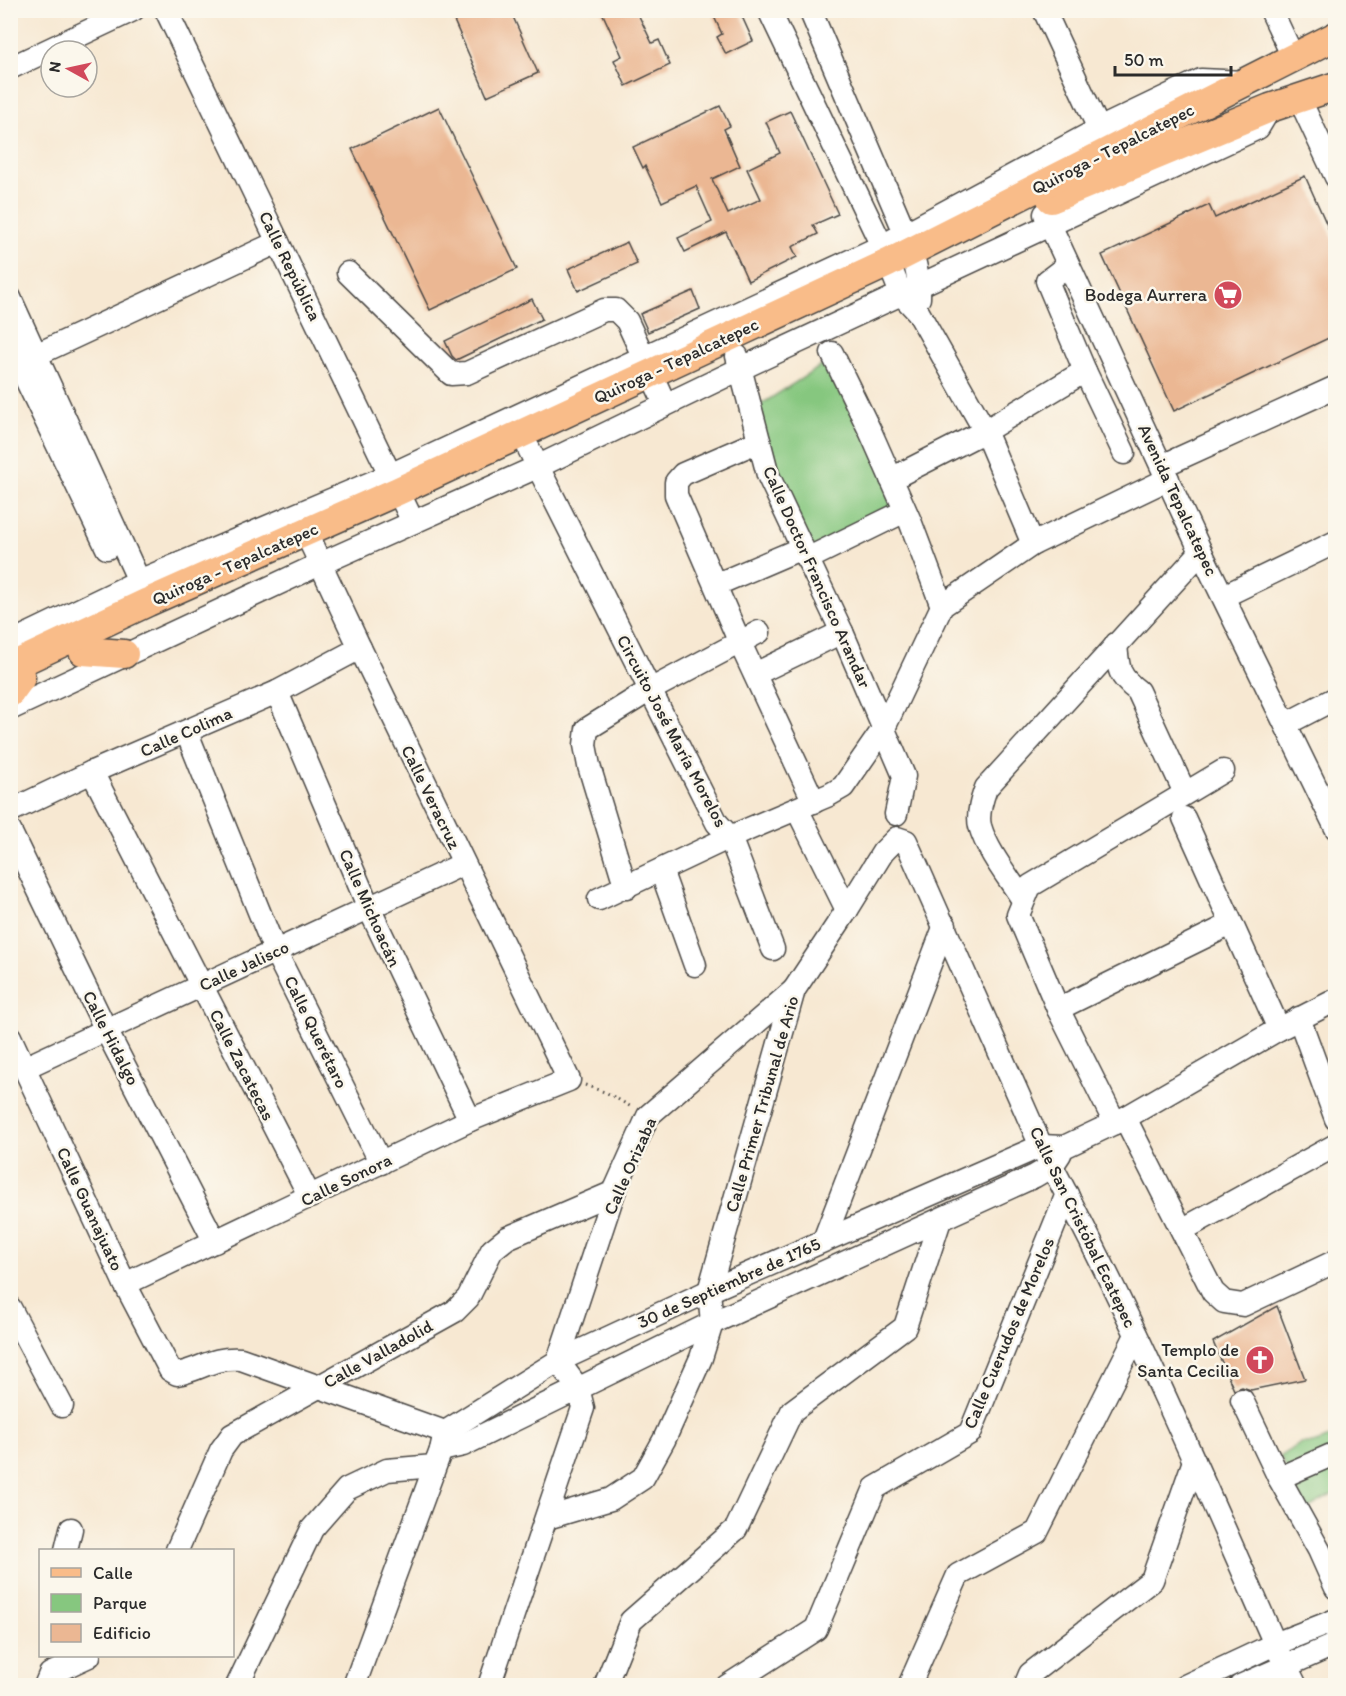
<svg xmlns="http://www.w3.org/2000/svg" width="1346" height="1696" viewBox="0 0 1346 1696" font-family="Itim,sans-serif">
  <rect width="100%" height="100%" fill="#fbf7ec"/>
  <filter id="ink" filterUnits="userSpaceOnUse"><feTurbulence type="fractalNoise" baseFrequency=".0167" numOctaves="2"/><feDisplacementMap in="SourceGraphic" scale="12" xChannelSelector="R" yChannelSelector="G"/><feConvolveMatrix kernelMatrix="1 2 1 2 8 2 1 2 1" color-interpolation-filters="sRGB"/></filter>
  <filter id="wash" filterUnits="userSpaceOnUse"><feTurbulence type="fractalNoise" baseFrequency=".008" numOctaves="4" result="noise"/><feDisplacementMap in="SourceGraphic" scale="24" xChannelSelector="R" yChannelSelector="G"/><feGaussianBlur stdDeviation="1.35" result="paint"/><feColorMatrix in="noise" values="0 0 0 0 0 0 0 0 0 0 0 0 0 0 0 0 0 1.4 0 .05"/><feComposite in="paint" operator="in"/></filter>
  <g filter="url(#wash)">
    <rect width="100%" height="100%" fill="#f7e8d2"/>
    <g fill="#86c77f" stroke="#587955" stroke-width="1.5">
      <polygon points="832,359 903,510 808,557 752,410"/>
      <polygon points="1335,1436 1335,1493 1307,1509 1280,1457 1301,1443 1316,1443"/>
    </g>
    <g id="blocks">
      <g fill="#ebb793">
        <polygon points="464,10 510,10 538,73 487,96 452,16"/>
        <polygon points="601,10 636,10 652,43 659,40 670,65 626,86 614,60 622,56"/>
        <polygon points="711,10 739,10 753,41 726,54 717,37 722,34"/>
        <polygon points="720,106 730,126 724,129 740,166 712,179 728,214 761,199 747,169 780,153 766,122 790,111 838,214 813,225 818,234 792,247 797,257 748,281 726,232 685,252 678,238 712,222 696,186 662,202 645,166 643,168 633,147"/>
        <polygon points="439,107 517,269 430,310 352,149"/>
        <polygon points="1305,176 1335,243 1335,335 1174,411 1102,255 1209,205 1215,218"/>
        <polygon points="627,242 637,264 578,291 568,269"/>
        <polygon points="693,291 700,309 648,332 640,314"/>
        <polygon points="532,299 542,319 456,360 452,356 445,341"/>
        <polygon points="1277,1306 1305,1379 1251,1390 1242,1387 1234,1390 1213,1342"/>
      </g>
    </g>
  </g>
  <g filter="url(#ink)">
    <use href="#blocks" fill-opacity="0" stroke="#4a4744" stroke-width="1.5"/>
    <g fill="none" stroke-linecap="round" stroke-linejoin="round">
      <g stroke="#4a4744" stroke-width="25">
        <g id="minor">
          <polyline points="166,10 413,522"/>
          <polyline points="769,10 882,246 901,294 918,312 985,431 1033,544"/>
          <path d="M810,10L906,235C913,255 920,276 919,298"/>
          <polyline points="1044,10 1099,129"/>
          <polyline points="1271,10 1293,57"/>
          <polyline points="10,68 133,10"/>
          <polyline points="1299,98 1336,177"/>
          <polyline points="1045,214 1201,552 1336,828"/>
          <polyline points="1068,265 1047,281 1085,371 1124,453"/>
          <polyline points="348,273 451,374 467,373 604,310 616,310 627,321 665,404"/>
          <polyline points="10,298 139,581"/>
          <polyline points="10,346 107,548"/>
          <polyline points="832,353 871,433 910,521 942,606"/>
          <polyline points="737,356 768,475 842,632 904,776 896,814"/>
          <polyline points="10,367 278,242"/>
          <polyline points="759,441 683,474 676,482 676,495 740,643 814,802"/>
          <polyline points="529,449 717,823 730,837 773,949"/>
          <polyline points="1162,466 1336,387"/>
          <polyline points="891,479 985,431 1085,371"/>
          <polyline points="807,559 905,511"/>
          <polyline points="715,582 727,580 802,548"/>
          <polyline points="1224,596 1336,542"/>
          <polyline points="10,643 139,581 390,475 882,246 1099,129 1201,80 1245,82"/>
          <path d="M1116,644C1118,668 1118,676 1138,691L1185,793"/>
          <polyline points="755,674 842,632"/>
          <polyline points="277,692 369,908 470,1120"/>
          <polyline points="10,709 320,564 537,467 740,369 1258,128 1270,108"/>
          <polyline points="1286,724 1336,698"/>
          <polyline points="187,733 275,951 381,1163"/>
          <polyline points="92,772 310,1197"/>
          <polyline points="797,809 847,910"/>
          <polyline points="10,811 92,772 277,692 360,648"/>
          <polyline points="1184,818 1279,1029"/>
          <polyline points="10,831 106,1030 215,1242"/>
          <polyline points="661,870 695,965"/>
          <polyline points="626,888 589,766 585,745 587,729 650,690 759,632"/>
          <polyline points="599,899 730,837 829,795 843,787 884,728 942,606 1033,544 1168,479"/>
          <path d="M1023,900C1009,878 987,851 980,826C977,814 982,799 986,788L1201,552"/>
          <polyline points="1058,1009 1231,924"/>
          <polyline points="1299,1018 1336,1119"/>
          <path d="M10,1037L125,1284L170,1370L177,1374C204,1369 210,1357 241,1359L445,1432L455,1440"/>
          <polyline points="24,1068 463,864"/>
          <polyline points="1125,1118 1213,1292 1224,1302 1243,1305 1336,1261"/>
          <polyline points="1115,1123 1058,1009 1018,915 1030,886 1223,771"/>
          <polyline points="1182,1230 1336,1145"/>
          <polyline points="824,1240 945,925"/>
          <polyline points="125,1284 470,1120 569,1080 360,648 299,518"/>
          <polyline points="10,1308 62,1406"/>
          <polyline points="1242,1400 1279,1478 1319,1550 1336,1588"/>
          <polyline points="441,1450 463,1445 712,1323 1035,1176 1052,1166 1060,1154"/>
          <polyline points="1279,1478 1336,1453"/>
          <path d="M547,1518L611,1499L643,1478L664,1440L701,1358L712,1323L709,1291L794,990L847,910L883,852L897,838L906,841L1041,1146C1129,1308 1201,1476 1275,1644L1296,1686"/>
          <polyline points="66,1550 71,1529"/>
          <polyline points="177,1550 221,1450 232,1435 455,1311 468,1298 492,1250 507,1238 614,1192"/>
          <polyline points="45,1686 50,1674 89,1656"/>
          <polyline points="237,1686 312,1529 347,1489 387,1470 434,1466"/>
          <polyline points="354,1686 441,1450 445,1432 558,1361 709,1291 1041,1146 1064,1147 1125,1118 1279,1029 1336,1000"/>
          <polyline points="489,1686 583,1408 578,1388 558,1361 614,1192 648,1116 794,990"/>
          <polyline points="605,1686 631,1621 736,1529 792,1411 905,1327 940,1220"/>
          <polyline points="727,1686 816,1629 875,1488 970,1433 1067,1194"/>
          <polyline points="909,1686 958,1575 1037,1532 1136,1335"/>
          <polyline points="1025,1686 1030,1674 1152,1580 1194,1461"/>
          <polyline points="1185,1686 1275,1644 1336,1620"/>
          <polyline points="1240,1686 1336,1644"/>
        </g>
      </g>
      <g stroke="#4a4744" stroke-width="31">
        <g id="major">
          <polyline points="1051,199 1270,108 1336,86"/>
          <polyline points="83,651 124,654"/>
          <polyline points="10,667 148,602 398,491 888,263 1336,36"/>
          <polyline points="10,693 21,678"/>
        </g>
      </g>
      <polyline stroke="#4a4744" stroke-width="3" stroke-dasharray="1.5 4.5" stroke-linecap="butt" points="585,1085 607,1093 633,1108"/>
      <use href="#minor" stroke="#fff" stroke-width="22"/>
      <use href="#major" stroke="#f9bc89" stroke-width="28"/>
    </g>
  </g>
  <defs>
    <g id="supermarket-disc" transform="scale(1.5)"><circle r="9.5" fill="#d1495b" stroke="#fbf7ec"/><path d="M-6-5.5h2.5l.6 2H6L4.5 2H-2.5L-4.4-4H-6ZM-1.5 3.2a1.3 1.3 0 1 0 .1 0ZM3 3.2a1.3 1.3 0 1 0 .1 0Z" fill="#fff"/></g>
    <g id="church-disc" transform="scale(1.5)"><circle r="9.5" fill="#d1495b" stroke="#fbf7ec"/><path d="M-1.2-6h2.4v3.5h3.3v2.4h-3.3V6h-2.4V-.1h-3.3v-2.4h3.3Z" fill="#fff"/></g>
  </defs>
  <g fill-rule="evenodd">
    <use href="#supermarket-disc" x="1228" y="295"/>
    <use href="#church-disc" x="1260" y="1360"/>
  </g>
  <g text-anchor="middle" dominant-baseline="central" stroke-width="5" stroke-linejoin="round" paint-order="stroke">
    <g font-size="18" fill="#2b2b2b" stroke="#fbf7ec">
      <text transform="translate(1113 149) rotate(-27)">Quiroga - Tepalcatepec</text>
      <text transform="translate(290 266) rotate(64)">Calle República</text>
      <text transform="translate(676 361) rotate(-25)">Quiroga - Tepalcatepec</text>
      <text transform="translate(1178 500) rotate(65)">Avenida Tepalcatepec</text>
      <text transform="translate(235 564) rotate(-24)">Quiroga - Tepalcatepec</text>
      <text transform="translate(817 577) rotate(66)">Calle Doctor Francisco Arandar</text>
      <text transform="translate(672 731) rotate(62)">Circuito José María Morelos</text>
      <text transform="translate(186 732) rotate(-24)">Calle Colima</text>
      <text transform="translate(431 797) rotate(64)">Calle Veracruz</text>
      <text transform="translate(370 908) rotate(66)">Calle Michoacán</text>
      <text transform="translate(244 966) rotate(-25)">Calle Jalisco</text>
      <text transform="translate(316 1032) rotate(64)">Calle Querétaro</text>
      <text transform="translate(111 1038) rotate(63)">Calle Hidalgo</text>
      <text transform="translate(242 1065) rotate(63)">Calle Zacatecas</text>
      <text transform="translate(762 1104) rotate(-74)">Calle Primer Tribunal de Ario</text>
      <text transform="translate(630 1166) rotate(-66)">Calle Orizaba</text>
      <text transform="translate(346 1180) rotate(-26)">Calle Sonora</text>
      <text transform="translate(90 1209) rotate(65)">Calle Guanajuato</text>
      <text transform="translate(1083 1227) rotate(64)">Calle San Cristóbal Ecatepec</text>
      <text transform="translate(729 1283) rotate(-24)">30 de Septiembre de 1765</text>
      <text transform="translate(1009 1333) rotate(-67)">Calle Cuerudos de Morelos</text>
      <text transform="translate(378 1354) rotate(-29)">Calle Valladolid</text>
    </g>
    <g font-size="18" fill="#2b2b2b" stroke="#fbf7ec" text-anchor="end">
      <text x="1207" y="295">Bodega Aurrera</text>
      <text x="1239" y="1350">Templo de<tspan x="1239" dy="21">Santa Cecilia</tspan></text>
    </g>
  </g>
  <rect width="1346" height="1696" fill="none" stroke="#fbf7ec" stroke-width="36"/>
  <rect x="39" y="1549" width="195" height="108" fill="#fbf7ec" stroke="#a8a59f" stroke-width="1.5"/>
  <rect x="51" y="1568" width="30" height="9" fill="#f9bc89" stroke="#a8a59f" stroke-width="1.5"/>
  <text x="93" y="1579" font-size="18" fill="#2b2b2b">Calle</text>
  <rect x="51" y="1594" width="30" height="18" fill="#86c77f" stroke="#a8a59f" stroke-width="1.5"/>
  <text x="93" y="1609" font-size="18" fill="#2b2b2b">Parque</text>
  <rect x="51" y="1624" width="30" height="18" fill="#ebb793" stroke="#a8a59f" stroke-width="1.5"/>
  <text x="93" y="1639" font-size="18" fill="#2b2b2b">Edificio</text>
  <g transform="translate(69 69) rotate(278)"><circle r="28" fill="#fbf7ec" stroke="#a8a59f" stroke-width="1.5"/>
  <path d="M0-4.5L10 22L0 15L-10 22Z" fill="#d1495b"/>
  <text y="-9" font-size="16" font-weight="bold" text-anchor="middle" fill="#2b2b2b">N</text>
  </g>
  <path d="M1115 66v9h116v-9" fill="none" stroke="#2b2b2b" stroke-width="3"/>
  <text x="1124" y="66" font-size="18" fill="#2b2b2b" stroke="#fbf7ec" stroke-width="4.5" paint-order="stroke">50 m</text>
</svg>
